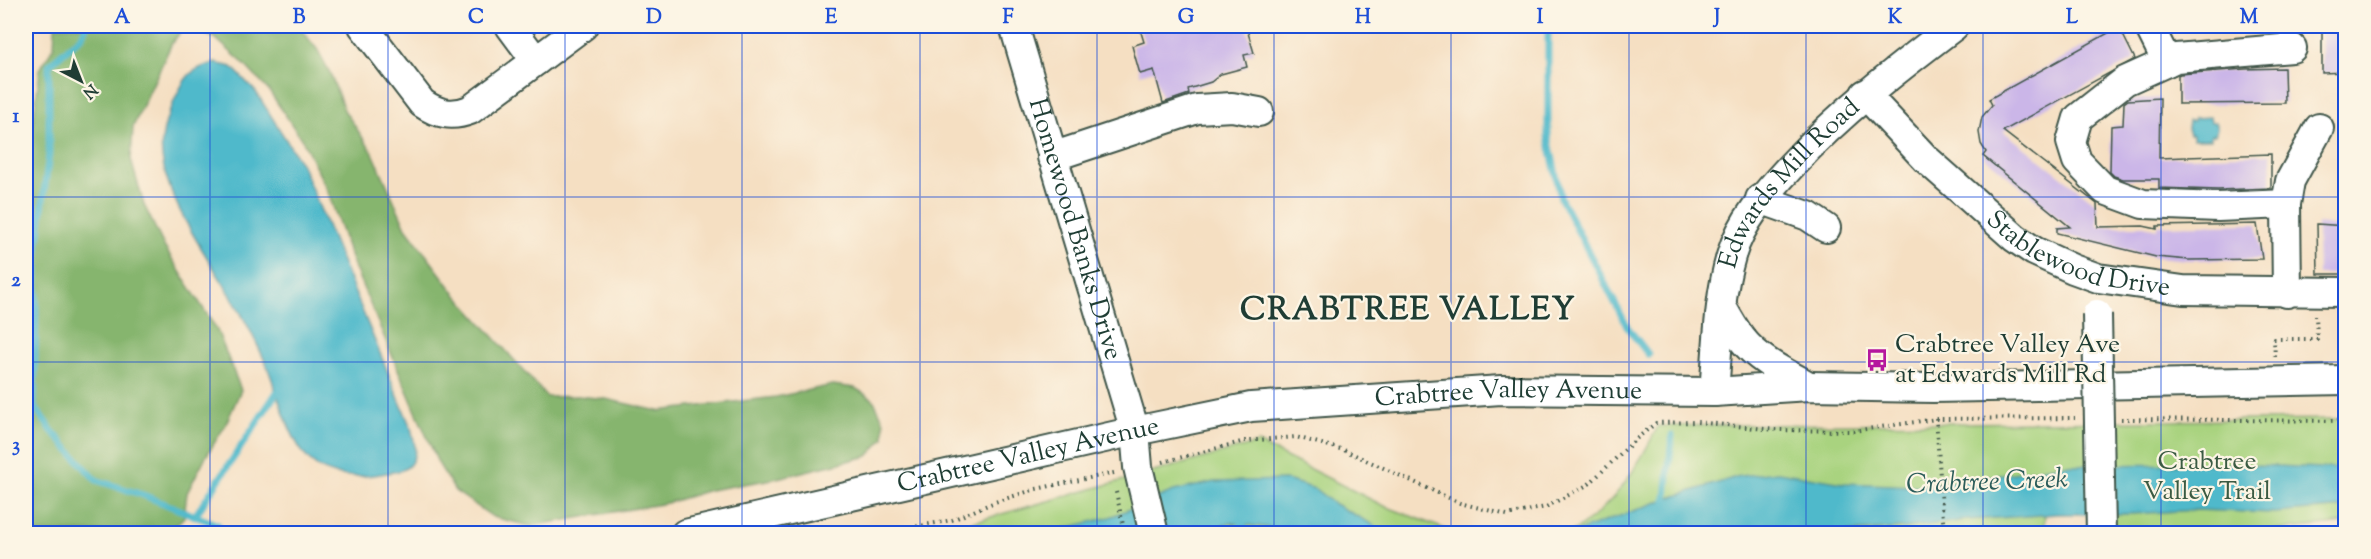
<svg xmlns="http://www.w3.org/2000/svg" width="2371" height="559" viewBox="0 0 2371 559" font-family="'Sorts Mill Goudy',serif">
  <rect width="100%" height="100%" fill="#fcf5e5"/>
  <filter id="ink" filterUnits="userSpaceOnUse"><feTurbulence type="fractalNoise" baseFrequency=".0167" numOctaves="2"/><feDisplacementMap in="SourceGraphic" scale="12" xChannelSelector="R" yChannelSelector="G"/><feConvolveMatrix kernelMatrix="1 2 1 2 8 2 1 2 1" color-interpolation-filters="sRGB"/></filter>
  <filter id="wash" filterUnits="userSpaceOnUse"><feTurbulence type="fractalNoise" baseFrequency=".008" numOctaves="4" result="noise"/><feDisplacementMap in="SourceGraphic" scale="24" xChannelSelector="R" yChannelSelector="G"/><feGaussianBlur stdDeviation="1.35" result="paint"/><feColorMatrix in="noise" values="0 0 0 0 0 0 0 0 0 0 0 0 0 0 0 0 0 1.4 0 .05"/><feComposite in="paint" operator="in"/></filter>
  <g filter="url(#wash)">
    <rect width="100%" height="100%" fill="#f5dfc2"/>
    <g fill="#a9d37f" stroke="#64885a" stroke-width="1.5">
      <path d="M2345,419V523L2240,534L2100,533V504L2045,510L2044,533L1568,534C1613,509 1636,470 1658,426Z"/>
      <polygon points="1258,443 1382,505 1455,533 929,534"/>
    </g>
    <polygon fill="#86b56e" stroke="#527951" stroke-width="1.5" points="55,26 298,26 317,49 330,73 344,110 373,153 406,228 454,292 547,397 578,396 606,399 658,411 776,397 833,385 855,388 873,399 884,422 884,438 868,456 773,479 710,490 667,503 530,526 493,517 455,491 438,463 353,264 328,192 304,143 270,92 242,62 215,38 185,26 172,43 133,127 131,160 144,205 165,248 217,330 241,390 225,426 205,458 187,493 184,517 170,531 26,533 26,178 40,69 54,46"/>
    <g fill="#4fb9cb" stroke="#377b80" stroke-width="1.5">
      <path d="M215,63L232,67L256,92L302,165L411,428C414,440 418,452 411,463C406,471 395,472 386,473C360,478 330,480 309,460C288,439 277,389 265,361C255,339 243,316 231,296C207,256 156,187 162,140C164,126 168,113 174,101C185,77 189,69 215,63Z"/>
      <polygon points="2210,117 2211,122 2215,122 2217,128 2215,135 2211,135 2211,139 2193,139 2193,135 2189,135 2187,128 2188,121 2193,121 2194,118"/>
      <polygon points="2231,464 2345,469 2345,507 2274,513 2196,510 2131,514 2058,514 1967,520 1904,528 1833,533 1571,534 1666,499 1740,476 1778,472 1843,483 1915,486 1976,479 2063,465"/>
      <polygon points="1287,480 1315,489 1333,503 1377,527 1395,533 1283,533 1272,528 1231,523 1197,533 1043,534 1110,517 1174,491 1214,482"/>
    </g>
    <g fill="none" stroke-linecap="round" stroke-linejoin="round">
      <g stroke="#4fb9cb" stroke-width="7">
        <polyline points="86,26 82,36 49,65 49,154 37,248 34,406 52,431 96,480 143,495 218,525"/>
        <polyline points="1548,26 1548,136 1561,199 1628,328 1648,354"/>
        <polyline points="1665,508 1672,436"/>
        <polyline points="195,516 277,392"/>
        <polyline points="1239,516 1246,534"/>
      </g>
    </g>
    <g id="blocks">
      <g fill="#cbb6e8">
        <polygon points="1139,26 1246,26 1254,53 1244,55 1247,67 1221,74 1211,82 1188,89 1189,94 1163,103 1154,70 1140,74 1132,46 1144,42"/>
        <polygon points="2322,26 2346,26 2346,72 2322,73"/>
        <polygon points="2119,27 2135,59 2003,131 2097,204 2098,227 2143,226 2157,229 2157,226 2257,224 2262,259 2189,260 2156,257 2057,233 2057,228 2070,227 1983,156 1986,152 1981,144 1979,132 1982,117 1992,105 1989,99"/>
        <polygon points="2284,68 2285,103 2178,104 2178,75 2180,74 2245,69"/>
        <polygon points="2160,98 2159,158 2271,154 2271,188 2218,190 2159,188 2159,179 2123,179 2114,176 2110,172 2111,126 2123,125 2124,103 2128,100"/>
        <polygon points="2317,224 2346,226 2346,274 2318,274"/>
      </g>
    </g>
  </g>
  <g filter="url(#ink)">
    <use href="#blocks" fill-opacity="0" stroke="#3f5549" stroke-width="1.5"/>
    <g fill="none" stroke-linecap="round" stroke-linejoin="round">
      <g stroke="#3f5549" stroke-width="32">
        <g id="minor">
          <path d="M363,26L422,103C438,114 452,117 470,110L583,26"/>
          <polyline points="510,26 536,61"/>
          <path id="s1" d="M1014,26L1135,431L1138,467L1154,534"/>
          <polyline points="2149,26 2167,62"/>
          <path id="s2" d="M1865,94L1926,159L2015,238L2034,251L2073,269L2098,278L2183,290L2346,292"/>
          <polyline points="1052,157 1197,109 1232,107 1259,112"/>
          <polyline points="1760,199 1808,216 1826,228"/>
          <polyline points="2286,204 2218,207 2143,204 2105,190 2077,161 2071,142 2078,118 2125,81 2176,58 2292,48"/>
          <polyline points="2287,293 2286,204 2290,181 2319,128"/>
          <path d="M1722,307C1728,318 1734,329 1742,339C1759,361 1786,373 1809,386"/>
          <path id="s3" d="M1714,392C1718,348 1718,300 1731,256C1741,221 1767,192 1791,166C1841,112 1896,70 1954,26"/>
          <path id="s4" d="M685,534L1135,431L1251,407L1501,390L1714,392L1809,386L1933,388L2346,380"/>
        </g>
      </g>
      <g stroke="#3f5549" stroke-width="4" stroke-dasharray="1.5 4.5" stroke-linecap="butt">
        <path d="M26,76C28,59 33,42 28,26"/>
        <polyline points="2275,357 2274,339 2317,339 2316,315"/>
        <polyline points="1936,418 1944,534"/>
        <polyline points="2121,419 2346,421"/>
        <polyline points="1163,462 1245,441 1296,437 1344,450 1460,503 1507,515 1546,507 1589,484 1636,439 1656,423 1697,422 1775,430 1853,431 1936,419 2075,418"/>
        <polyline points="1116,492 1125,534"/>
        <polyline points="875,534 952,520 995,502 1036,489 1114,473"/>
      </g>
      <use href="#minor" stroke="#fff" stroke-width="28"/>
      <g stroke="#3f5549" stroke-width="32" stroke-linecap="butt">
        <polyline id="minor-bridge" points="2097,314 2101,534"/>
      </g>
      <use href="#minor-bridge" stroke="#fff" stroke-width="28"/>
    </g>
  </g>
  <path fill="none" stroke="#1d4ed8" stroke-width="1.5" stroke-opacity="0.55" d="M210,26V534M388,26V534M565,26V534M742,26V534M920,26V534M1097,26V534M1274,26V534M1451,26V534M1629,26V534M1806,26V534M1983,26V534M2161,26V534M26,197H2346M26,362H2346"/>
  <defs>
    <g id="bus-bare" transform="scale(1.8)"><path d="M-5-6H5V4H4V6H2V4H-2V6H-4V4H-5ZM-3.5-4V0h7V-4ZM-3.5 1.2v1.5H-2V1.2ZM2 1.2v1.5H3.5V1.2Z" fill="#b5179e" stroke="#fcf5e5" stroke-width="2.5" paint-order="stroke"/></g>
  </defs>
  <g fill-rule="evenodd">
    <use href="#bus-bare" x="1877" y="360"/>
  </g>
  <g text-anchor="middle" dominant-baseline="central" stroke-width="4.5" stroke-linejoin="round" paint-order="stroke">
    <g font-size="26" fill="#1f3d34" stroke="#fcf5e5">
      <text stroke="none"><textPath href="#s3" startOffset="231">Edwards Mill Road</textPath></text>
      <text stroke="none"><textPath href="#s1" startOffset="212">Homewood Banks Drive</textPath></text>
      <text stroke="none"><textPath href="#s2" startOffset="274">Stablewood Drive</textPath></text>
      <text stroke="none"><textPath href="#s4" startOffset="838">Crabtree Valley Avenue</textPath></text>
      <text stroke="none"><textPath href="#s4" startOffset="352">Crabtree Valley Avenue</textPath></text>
    </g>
    <g font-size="26" fill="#1f3d34" stroke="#fcf5e5" text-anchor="start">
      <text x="1895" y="345">Crabtree Valley Ave<tspan x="1895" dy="30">at Edwards Mill Rd</tspan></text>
    </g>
    <g font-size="26" fill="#3b5b43" stroke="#fcf5e5">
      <text x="2207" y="462">Crabtree<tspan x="2207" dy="30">Valley Trail</tspan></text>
    </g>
    <g font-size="27" font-style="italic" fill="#2b5c5a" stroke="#fcf5e5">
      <text transform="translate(1987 483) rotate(-2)">Crabtree Creek</text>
    </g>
    <g font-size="32" font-weight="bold" letter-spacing="1.5" fill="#1f3d34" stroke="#fcf5e5">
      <text x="1408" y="311">CRABTREE VALLEY</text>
    </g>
  </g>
  <rect width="2371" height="559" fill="none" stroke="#fcf5e5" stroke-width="66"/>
  <g transform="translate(81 81) rotate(138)" stroke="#fcf5e5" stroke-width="4.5" paint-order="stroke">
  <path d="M0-4.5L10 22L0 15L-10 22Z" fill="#1f3d34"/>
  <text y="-9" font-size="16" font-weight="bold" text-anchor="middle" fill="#1f3d34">N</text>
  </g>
  <rect x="33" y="33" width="2305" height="493" fill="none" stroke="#1d4ed8" stroke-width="2"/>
  <g font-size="20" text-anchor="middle" font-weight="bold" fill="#1d4ed8">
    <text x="122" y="23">A</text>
    <text x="299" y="23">B</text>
    <text x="476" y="23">C</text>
    <text x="654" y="23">D</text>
    <text x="831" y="23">E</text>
    <text x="1008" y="23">F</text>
    <text x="1186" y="23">G</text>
    <text x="1363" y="23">H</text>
    <text x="1540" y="23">I</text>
    <text x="1717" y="23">J</text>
    <text x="1895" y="23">K</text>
    <text x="2072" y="23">L</text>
    <text x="2249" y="23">M</text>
    <text x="16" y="122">1</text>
    <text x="16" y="286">2</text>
    <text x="16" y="451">3</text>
  </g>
</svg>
